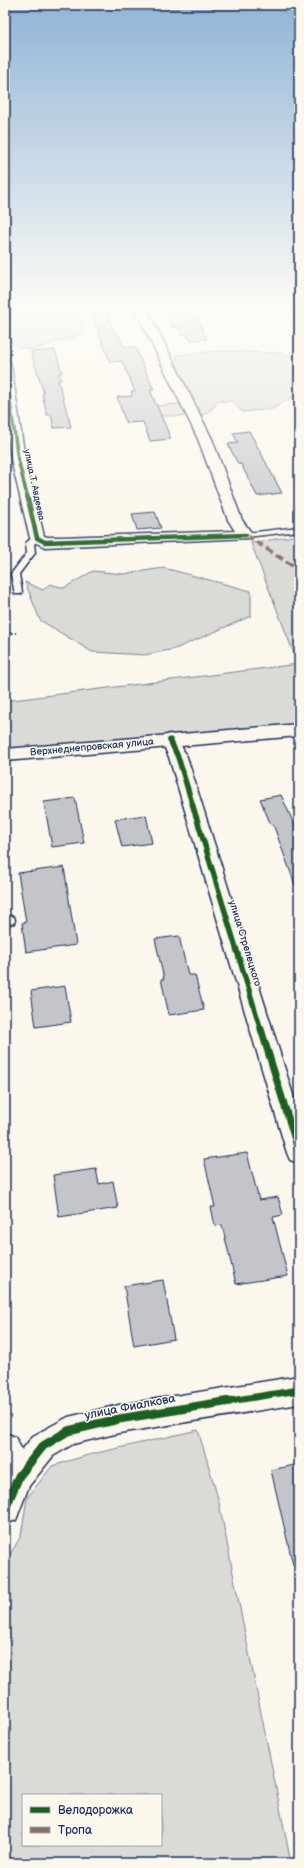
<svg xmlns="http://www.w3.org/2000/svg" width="304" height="1868" viewBox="0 0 304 1868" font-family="'Balsamiq Sans',sans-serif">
  <rect width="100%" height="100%" fill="#fbf7ec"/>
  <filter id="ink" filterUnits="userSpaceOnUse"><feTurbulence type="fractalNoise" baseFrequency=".025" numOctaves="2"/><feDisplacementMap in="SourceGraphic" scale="8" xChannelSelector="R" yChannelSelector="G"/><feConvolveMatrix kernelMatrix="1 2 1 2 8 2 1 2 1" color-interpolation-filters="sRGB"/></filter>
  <g filter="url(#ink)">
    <g fill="#dadad7" stroke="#7a849a" fill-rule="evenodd">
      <polygon points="8,306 69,306 85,333 31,350 15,346 6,338 12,319"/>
      <polygon points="221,351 280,353 299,359 299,393 272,409 242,412 232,401 218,401 213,408 201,416 162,416 143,407 193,403 176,363 177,355"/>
      <polygon points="299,535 299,725 5,749 5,701 298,664 251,543"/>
      <polygon points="164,568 251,591 251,616 175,649 145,655 92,652 40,620 25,582 43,590 50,584 64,588 93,571 123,574"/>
      <path d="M198,1430L218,1498L291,1863H5V1563L21,1536L27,1498L52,1466L88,1455ZM23,1795H161V1845H23Z"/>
    </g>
    <g fill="#c3c5c9" stroke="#1b2f5e">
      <polygon points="89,306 104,306 115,334 118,334 124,347 135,347 154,390 150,390 171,439 150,441 143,422 126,423 117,397 132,396 131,392 135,391 122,361 110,362"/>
      <polygon points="188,307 193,317 196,317 207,339 190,340 187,334 183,335 179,327 172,328 164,309"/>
      <polygon points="55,350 62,373 59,373 61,380 58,380 71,427 54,428 51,415 47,415 42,394 44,394 31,352"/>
      <polygon points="249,431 255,442 282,493 257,496 241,464 238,464 228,444 238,443 233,433"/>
      <polygon points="155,512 161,528 137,530 132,514"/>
      <polygon points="281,795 299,835 299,889 297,890 273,824 271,825 260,799"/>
      <polygon points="75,798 84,843 52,847 44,802"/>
      <polygon points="146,815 152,843 122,847 115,819"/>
      <polygon points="64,867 76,945 26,952 22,923 26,922 18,873"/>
      <polygon points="179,936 188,975 195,975 204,1010 169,1015 161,979 164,979 155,939"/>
      <polygon points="65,986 71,1022 36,1027 31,991"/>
      <polygon points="247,1153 259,1200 278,1197 283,1215 273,1217 288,1276 236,1284 222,1225 215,1226 211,1207 215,1207 204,1159"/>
      <polygon points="96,1169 99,1184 113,1181 118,1208 59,1217 53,1175"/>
      <polygon points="163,1280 174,1339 134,1346 124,1286"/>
      <polygon points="299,1464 299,1565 293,1565 271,1470"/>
    </g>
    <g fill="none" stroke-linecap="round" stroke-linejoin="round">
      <g stroke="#1b2f5e" stroke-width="3">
        <g id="service">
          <polygon points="299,527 299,531 246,537 242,535 246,533"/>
          <polygon points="34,536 37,536 41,538 34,544 35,553 19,574 22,592 21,594 15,594 11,574 27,553 26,543"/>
          <polygon points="10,916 14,917 15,920 14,923 5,925 5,917"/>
        </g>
      </g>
      <g stroke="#1b2f5e" stroke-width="3">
        <g id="minor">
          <polygon points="136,306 148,306 149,313 212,439 242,520 253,535 251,538 45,547 32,541 30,538 11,459 5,412 5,360 9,361 11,364 25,459 44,536 48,537 61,537 235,531 228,520 198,439 137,313"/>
          <polygon points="170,734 176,736 187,757 299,1114 299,1163 290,1160 287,1153 169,757 161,740 164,736"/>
          <polygon points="299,1376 299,1404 119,1433 73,1444 53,1456 29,1486 16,1520 5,1524 5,1433 15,1437 22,1450 33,1436 68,1417 119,1405"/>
        </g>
      </g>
      <g stroke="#1b2f5e" stroke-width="3">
        <polygon id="tertiary" points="299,724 299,736 5,761 5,749"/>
      </g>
      <g stroke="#1b2f5e" stroke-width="2" stroke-dasharray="2.5 2.5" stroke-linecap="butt">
        <polyline points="5,608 9,608"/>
        <polyline points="5,615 9,633"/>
        <polyline points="5,633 16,633"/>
      </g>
      <use href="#service" fill="#fbf7ec" fill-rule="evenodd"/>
      <use href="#minor" fill="#fbf7ec" fill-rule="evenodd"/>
      <use href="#tertiary" fill="#fbf7ec" fill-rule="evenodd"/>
      <polyline stroke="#8d6e63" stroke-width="4" stroke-dasharray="8 4" stroke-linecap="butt" points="246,535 299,570"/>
      <g stroke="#fbf7ec" stroke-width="5">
        <polyline id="cycleway-far4" points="5,364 18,459 27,496"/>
      </g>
      <g stroke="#fbf7ec" stroke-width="6">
        <polyline id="cycleway-far3" points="27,495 37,538 45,542 246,535"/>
      </g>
      <g stroke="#fbf7ec" stroke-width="8">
        <polyline id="cycleway-far2" points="170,740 178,757 261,1030"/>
      </g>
      <g stroke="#fbf7ec" stroke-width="10">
        <g id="cycleway-far1">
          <polyline points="261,1029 299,1153"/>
          <polyline points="224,1402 299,1390"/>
        </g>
      </g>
      <g stroke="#fbf7ec" stroke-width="12">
        <polyline id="cycleway" points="5,1509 19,1476 43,1446 68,1431 119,1419 230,1401"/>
      </g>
      <use href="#cycleway-far4" stroke="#1b5e20" stroke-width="3.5"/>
      <use href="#cycleway-far3" stroke="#1b5e20" stroke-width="4.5"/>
      <use href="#cycleway-far2" stroke="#1b5e20" stroke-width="5.5"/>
      <use href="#cycleway-far1" stroke="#1b5e20" stroke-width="7"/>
      <use href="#cycleway" stroke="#1b5e20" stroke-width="9"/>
    </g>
  </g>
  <linearGradient id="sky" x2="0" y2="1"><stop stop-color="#91b4d6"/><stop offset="0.54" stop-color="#fdfbf6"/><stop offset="1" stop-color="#fdfbf6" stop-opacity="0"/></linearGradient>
  <rect width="304" height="568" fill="url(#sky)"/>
  <g text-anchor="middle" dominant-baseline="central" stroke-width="3" stroke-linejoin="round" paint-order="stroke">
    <g font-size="9" fill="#1b2f5e" stroke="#fbf7ec">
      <text transform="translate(34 485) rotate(78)">улица Т. Авдеева</text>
    </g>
    <g font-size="10" fill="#1b2f5e" stroke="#fbf7ec">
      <text transform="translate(92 747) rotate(-5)">Верхнеднепровская улица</text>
      <text transform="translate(245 943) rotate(73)">улица Стрелецкого</text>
    </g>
    <g font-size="12" fill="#1b2f5e" stroke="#fbf7ec">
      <text transform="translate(130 1407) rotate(-11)">улица Фиалкова</text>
    </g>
  </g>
  <rect width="304" height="1868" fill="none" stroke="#fbf7ec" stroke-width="20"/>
  <rect x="10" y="10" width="284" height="1848" fill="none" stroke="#1b2f5e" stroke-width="1.5" filter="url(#ink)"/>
  <rect x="22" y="1794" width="140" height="52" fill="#fbf7ec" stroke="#a1a7b3"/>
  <rect x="30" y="1807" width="20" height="6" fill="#1b5e20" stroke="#a1a7b3"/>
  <text x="58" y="1814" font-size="12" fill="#1b2f5e">Велодорожка</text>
  <rect x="30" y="1827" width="20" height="6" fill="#8d6e63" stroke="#a1a7b3"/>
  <text x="58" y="1834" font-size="12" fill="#1b2f5e">Тропа</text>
</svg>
